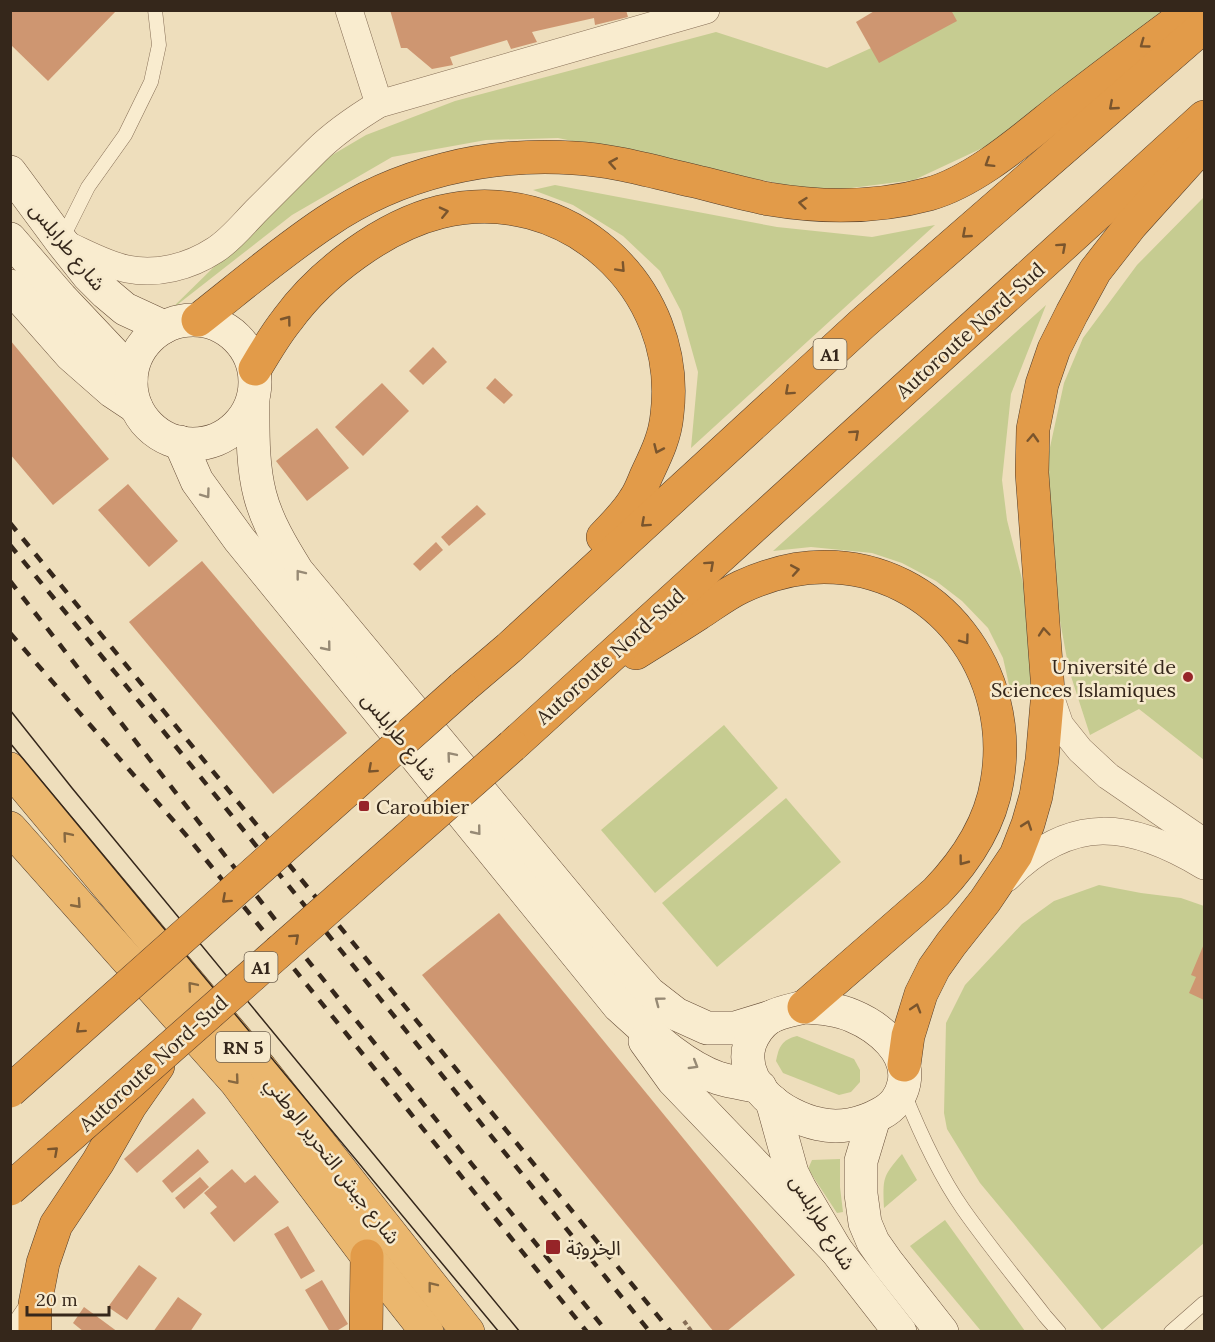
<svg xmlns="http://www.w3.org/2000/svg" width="1215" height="1342" viewBox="0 0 1215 1342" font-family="Lora,'Noto Sans Arabic',serif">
  <rect width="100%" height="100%" fill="#eedebc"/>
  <g fill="#c6cc91">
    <polygon points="953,11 1168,11 991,144 914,180 820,192 558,138 486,140 392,157 292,215 168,312 322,161 366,135 455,101 716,32 827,68"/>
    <polygon points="555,185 777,227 872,237 935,225 691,448 698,372 681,311 660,271 623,236 573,205 533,190"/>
    <polygon points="1204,197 1204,760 1139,709 1090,735 1069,670 1056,599 1047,461 1064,383 1083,338 1137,265"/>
    <polygon points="1046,305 1011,394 1002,480 1007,520 1026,595 1028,641 1032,695 1012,698 1003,658 988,628 962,601 936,581 902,563 872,553 811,547 773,551"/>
    <polygon points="724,725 778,788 655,893 601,830"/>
    <polygon points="786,798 841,862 717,967 662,903"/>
    <polygon points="1099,885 1141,893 1181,898 1204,906 1204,1243 1102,1330 980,1183 947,1129 944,1113 946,1023 965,985 1022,924 1054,901"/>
    <path d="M797,1036L854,1059L860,1070V1082L851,1092L839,1095L783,1073L776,1061C779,1046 782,1040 797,1036Z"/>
    <path d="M902,1154L917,1180L884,1208C883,1178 882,1177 902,1154Z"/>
    <polygon points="840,1159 840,1187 843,1212 837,1213 808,1169 812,1160"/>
    <polygon points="945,1220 1025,1331 981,1331 910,1246"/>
  </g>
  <g fill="#ce9671">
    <polygon points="12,10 117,10 48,81 10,44 10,12"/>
    <polygon points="390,10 626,10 628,17 595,25 594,18 532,32 537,42 511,49 507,40 450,57 453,65 432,69 407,48 401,48"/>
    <polygon points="876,10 951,10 957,21 879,63 856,22"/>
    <polygon points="10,340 109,459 53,505 10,454"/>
    <polygon points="433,347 447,362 423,385 409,371"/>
    <polygon points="495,378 513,395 504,404 486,388"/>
    <polygon points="382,383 409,411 363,456 335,427"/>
    <polygon points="317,428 349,468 307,501 276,461"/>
    <polygon points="128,484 178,541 149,567 98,510"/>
    <polygon points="477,505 486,514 449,546 441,537"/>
    <polygon points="436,542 443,550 420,571 413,564"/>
    <polygon points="202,561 347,733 273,794 129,622"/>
    <polygon points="499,913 795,1275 726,1332 714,1332 422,975"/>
    <polygon points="1204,944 1204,1000 1189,993 1196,977 1191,975"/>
    <polygon points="193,1098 206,1113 137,1173 124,1159"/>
    <polygon points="198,1149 209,1162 172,1193 162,1181"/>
    <polygon points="232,1169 245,1183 255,1175 279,1202 234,1242 210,1213 217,1207 204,1193"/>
    <polygon points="200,1177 209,1187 184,1209 175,1198"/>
    <polygon points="288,1226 315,1271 301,1279 274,1234"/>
    <polygon points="139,1265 157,1278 127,1320 108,1307"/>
    <polygon points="322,1280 348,1324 335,1332 330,1332 305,1290"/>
    <polygon points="178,1297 202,1314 190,1332 153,1332"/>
    <polygon points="84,1307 118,1332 84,1332 73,1323"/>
  </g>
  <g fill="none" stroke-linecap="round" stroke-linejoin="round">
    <g stroke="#866e56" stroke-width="15">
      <g id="service">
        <polyline points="61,241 88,187 125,135 151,82 159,45 155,10"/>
        <path d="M904,1093C920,1133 938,1173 963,1209C989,1246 1018,1281 1045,1316L1059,1332"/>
        <polyline points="1171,1332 1204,1303"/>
      </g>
    </g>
    <g stroke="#866e56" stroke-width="28">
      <g id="minor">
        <polyline points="349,10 379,104"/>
        <path d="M63,243C84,252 104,264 127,269C157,275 189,267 215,250C231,240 244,223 258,209C277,190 297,170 316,151C335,132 356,118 379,104L706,10"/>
        <polyline points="1049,693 1060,725 1080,750 1108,776 1204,842"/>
        <path d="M1007,878C1072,813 1131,822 1204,866"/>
        <polyline points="16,1332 35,1304"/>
      </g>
    </g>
    <g stroke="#684f39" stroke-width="34">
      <g id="secondary">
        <polyline points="10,172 61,241 88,275 106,293 125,309 164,327"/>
        <polyline points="10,239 61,298 113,353 131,380"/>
        <polyline points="10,286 71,355 112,391 136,407"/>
        <circle cx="193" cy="382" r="62"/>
        <path d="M253,401C253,432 252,464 260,495C267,522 282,547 297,571L627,968L649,993L676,1014L707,1028H735L771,1017"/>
        <path d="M180,442L197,481L239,539L619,1006C647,1031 681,1065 718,1078C731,1082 746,1084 760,1087"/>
        <path d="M804,1007C820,1008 838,1009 853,1016C879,1027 910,1052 904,1083C901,1098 893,1107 880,1114C862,1124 839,1129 819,1124C784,1117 737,1084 750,1043C754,1033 760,1024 769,1018C779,1012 793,1010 804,1007Z"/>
        <polyline points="645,1041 673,1080 836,1250"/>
        <polyline points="772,1101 792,1173 800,1189 836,1250 900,1332"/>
        <polyline points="874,1118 861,1161 861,1194 865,1223 873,1242 887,1262 942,1332"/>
      </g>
    </g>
    <g stroke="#533d2a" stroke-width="34">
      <g id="trunk">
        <polyline points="10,769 261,1069 468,1332"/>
        <polyline points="10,828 236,1082 367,1256 427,1332"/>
      </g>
    </g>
    <g stroke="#533d2a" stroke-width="34">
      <g id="motorway">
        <path d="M198,320C240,287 281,252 326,222C398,173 487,152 574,158C614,160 654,172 694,181C719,187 744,194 769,199C822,208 877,208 929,194C976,181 1025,137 1063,107C1106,74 1148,42 1192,10"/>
        <path d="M255,369C265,352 275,335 287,320C321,273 384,226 440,212C566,181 683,287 667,415C665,437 656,455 647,474C643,483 640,492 635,499C627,513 614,525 603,537"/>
        <path d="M636,653C657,640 678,627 698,614C712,605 726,594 741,587C767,575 796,567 824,567C939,567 1016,673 997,782C990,825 966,861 936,892L804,1007"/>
        <polyline points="462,688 509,648 863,323 1204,26"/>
        <polyline points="512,746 1204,117"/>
        <polyline points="904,1065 908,1036 921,994 934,968 951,944 985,901 1016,855 1028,824 1036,796 1042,760 1048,691 1032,473 1033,429 1042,384 1054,349 1072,313 1095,271 1131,225 1204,144"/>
        <polyline points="35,1332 35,1304 43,1263 56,1225 98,1162 130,1106 158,1066"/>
        <polyline points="366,1332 367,1256"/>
      </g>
    </g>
    <polyline stroke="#866e56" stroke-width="4" stroke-dasharray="4.5 3" stroke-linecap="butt" points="684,1321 692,1332"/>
    <use href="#service" stroke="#f9eccf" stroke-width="14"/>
    <use href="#minor" stroke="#f9eccf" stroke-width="27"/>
    <use href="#secondary" stroke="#f9eccf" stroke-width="33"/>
    <use href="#trunk" stroke="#ebb76e" stroke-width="33"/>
    <use href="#motorway" stroke="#e29b49" stroke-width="33"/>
    <g stroke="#35271b" stroke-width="1.5">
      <polyline points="10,710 72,788 520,1332"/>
      <polyline points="10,743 499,1332"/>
    </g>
    <g stroke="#35271b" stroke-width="4.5" stroke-dasharray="10 10" stroke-linecap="butt">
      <polyline points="10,523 671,1332"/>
      <polyline points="10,545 160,727 650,1332"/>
      <polyline points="10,581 281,927 607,1332"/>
      <polyline points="10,633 186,835 587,1332"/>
    </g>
    <g stroke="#533d2a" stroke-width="34" stroke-linecap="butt">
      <g id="motorway-bridge">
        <polyline points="10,1091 462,688"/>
        <polyline points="10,1189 512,746"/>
      </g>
    </g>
    <use href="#motorway-bridge" stroke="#e29b49" stroke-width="33"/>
  </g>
  <defs><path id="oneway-chevron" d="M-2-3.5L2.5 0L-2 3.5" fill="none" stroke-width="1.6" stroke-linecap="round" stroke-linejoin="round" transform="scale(1.5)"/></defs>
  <g stroke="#7a552d">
    <use href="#oneway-chevron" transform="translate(1144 44) rotate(144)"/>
    <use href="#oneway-chevron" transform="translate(1113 106) rotate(139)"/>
    <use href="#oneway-chevron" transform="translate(613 163) rotate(-170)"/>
    <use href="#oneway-chevron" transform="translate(989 163) rotate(148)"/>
    <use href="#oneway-chevron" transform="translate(803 203) rotate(-174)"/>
    <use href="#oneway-chevron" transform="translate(444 212) rotate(-13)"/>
    <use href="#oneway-chevron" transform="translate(966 234) rotate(139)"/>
    <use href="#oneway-chevron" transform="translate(1062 247) rotate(-42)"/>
    <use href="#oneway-chevron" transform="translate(621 268) rotate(47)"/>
    <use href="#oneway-chevron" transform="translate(287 320) rotate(-53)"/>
    <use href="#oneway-chevron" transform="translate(789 391) rotate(138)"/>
    <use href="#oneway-chevron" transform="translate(855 434) rotate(-42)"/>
    <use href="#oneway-chevron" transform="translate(1033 438) rotate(-87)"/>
    <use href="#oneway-chevron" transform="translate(658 449) rotate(114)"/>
    <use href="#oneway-chevron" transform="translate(645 523) rotate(138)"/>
    <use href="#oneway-chevron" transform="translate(710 565) rotate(-42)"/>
    <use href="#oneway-chevron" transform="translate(795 570) rotate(-10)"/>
    <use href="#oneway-chevron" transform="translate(1044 632) rotate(-95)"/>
    <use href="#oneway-chevron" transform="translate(965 640) rotate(54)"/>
    <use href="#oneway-chevron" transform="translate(372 769) rotate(138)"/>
    <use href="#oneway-chevron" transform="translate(1027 825) rotate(-71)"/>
    <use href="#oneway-chevron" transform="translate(963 861) rotate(127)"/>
    <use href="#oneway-chevron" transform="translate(226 899) rotate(138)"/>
    <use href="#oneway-chevron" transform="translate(295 938) rotate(-42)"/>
    <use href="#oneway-chevron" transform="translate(916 1008) rotate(-73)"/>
    <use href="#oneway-chevron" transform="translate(80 1029) rotate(138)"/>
    <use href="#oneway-chevron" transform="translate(54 1151) rotate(-42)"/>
  </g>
  <g stroke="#978a75">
    <use href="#oneway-chevron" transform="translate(206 494) rotate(54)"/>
    <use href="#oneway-chevron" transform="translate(300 574) rotate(-128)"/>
    <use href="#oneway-chevron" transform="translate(327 647) rotate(51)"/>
    <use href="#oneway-chevron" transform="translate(451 756) rotate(-130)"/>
    <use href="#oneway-chevron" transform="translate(477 831) rotate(51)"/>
    <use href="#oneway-chevron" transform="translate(659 1001) rotate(-143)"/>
    <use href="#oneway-chevron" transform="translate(694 1065) rotate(31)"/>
  </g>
  <g stroke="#876840">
    <use href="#oneway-chevron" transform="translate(67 836) rotate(-130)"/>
    <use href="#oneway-chevron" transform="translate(77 904) rotate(48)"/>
    <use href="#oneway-chevron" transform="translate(192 986) rotate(-130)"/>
    <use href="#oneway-chevron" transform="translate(235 1080) rotate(50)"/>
    <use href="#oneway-chevron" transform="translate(432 1286) rotate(-128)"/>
  </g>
  <g fill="#962428" stroke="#f6e9cc" stroke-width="2">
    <circle cx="1188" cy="677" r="6"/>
    <rect x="358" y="800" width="12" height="12" rx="3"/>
    <rect x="545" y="1239" width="16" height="16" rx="3"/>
  </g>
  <g text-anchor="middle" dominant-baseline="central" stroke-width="5" stroke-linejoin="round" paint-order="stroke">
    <g fill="#f6e9cc" stroke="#6f6150" stroke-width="1.5">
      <rect x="813.5" y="339" width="33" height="30" rx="4.5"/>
      <rect x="244.5" y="952" width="33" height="30" rx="4.5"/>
      <rect x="216" y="1032" width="54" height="30" rx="4.5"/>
    </g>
    <g font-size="18" font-weight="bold" fill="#35271b">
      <text x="830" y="354">A1</text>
      <text x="261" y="967">A1</text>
      <text x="243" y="1047">RN 5</text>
    </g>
    <g font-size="20" fill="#35271b" stroke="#f6e9cc">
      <text transform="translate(68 246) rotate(51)">شارع طرابلس</text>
      <text transform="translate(970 330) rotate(-42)">Autoroute Nord-Sud</text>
      <text transform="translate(610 656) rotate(-42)">Autoroute Nord-Sud</text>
      <text transform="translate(400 736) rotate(51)">شارع طرابلس</text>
      <text transform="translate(153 1063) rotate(-42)">Autoroute Nord-Sud</text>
      <text transform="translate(333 1160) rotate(52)">شارع جيش التحرير الوطني</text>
      <text transform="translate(823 1222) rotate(59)">شارع طرابلس</text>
    </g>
    <g font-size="20" fill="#35271b" stroke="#f6e9cc" text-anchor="start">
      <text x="1176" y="666" text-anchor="end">Université de<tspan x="1176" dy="23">Sciences Islamiques</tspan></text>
      <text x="376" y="806">Caroubier</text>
      <text x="566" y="1247">الخروبة</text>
    </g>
  </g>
  <rect width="1215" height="1342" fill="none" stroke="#35271b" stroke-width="24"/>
  <path d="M27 1306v9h82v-9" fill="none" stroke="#35271b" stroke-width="3"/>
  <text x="36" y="1306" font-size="18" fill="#35271b" stroke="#f6e9cc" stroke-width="4.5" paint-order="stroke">20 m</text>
</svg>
